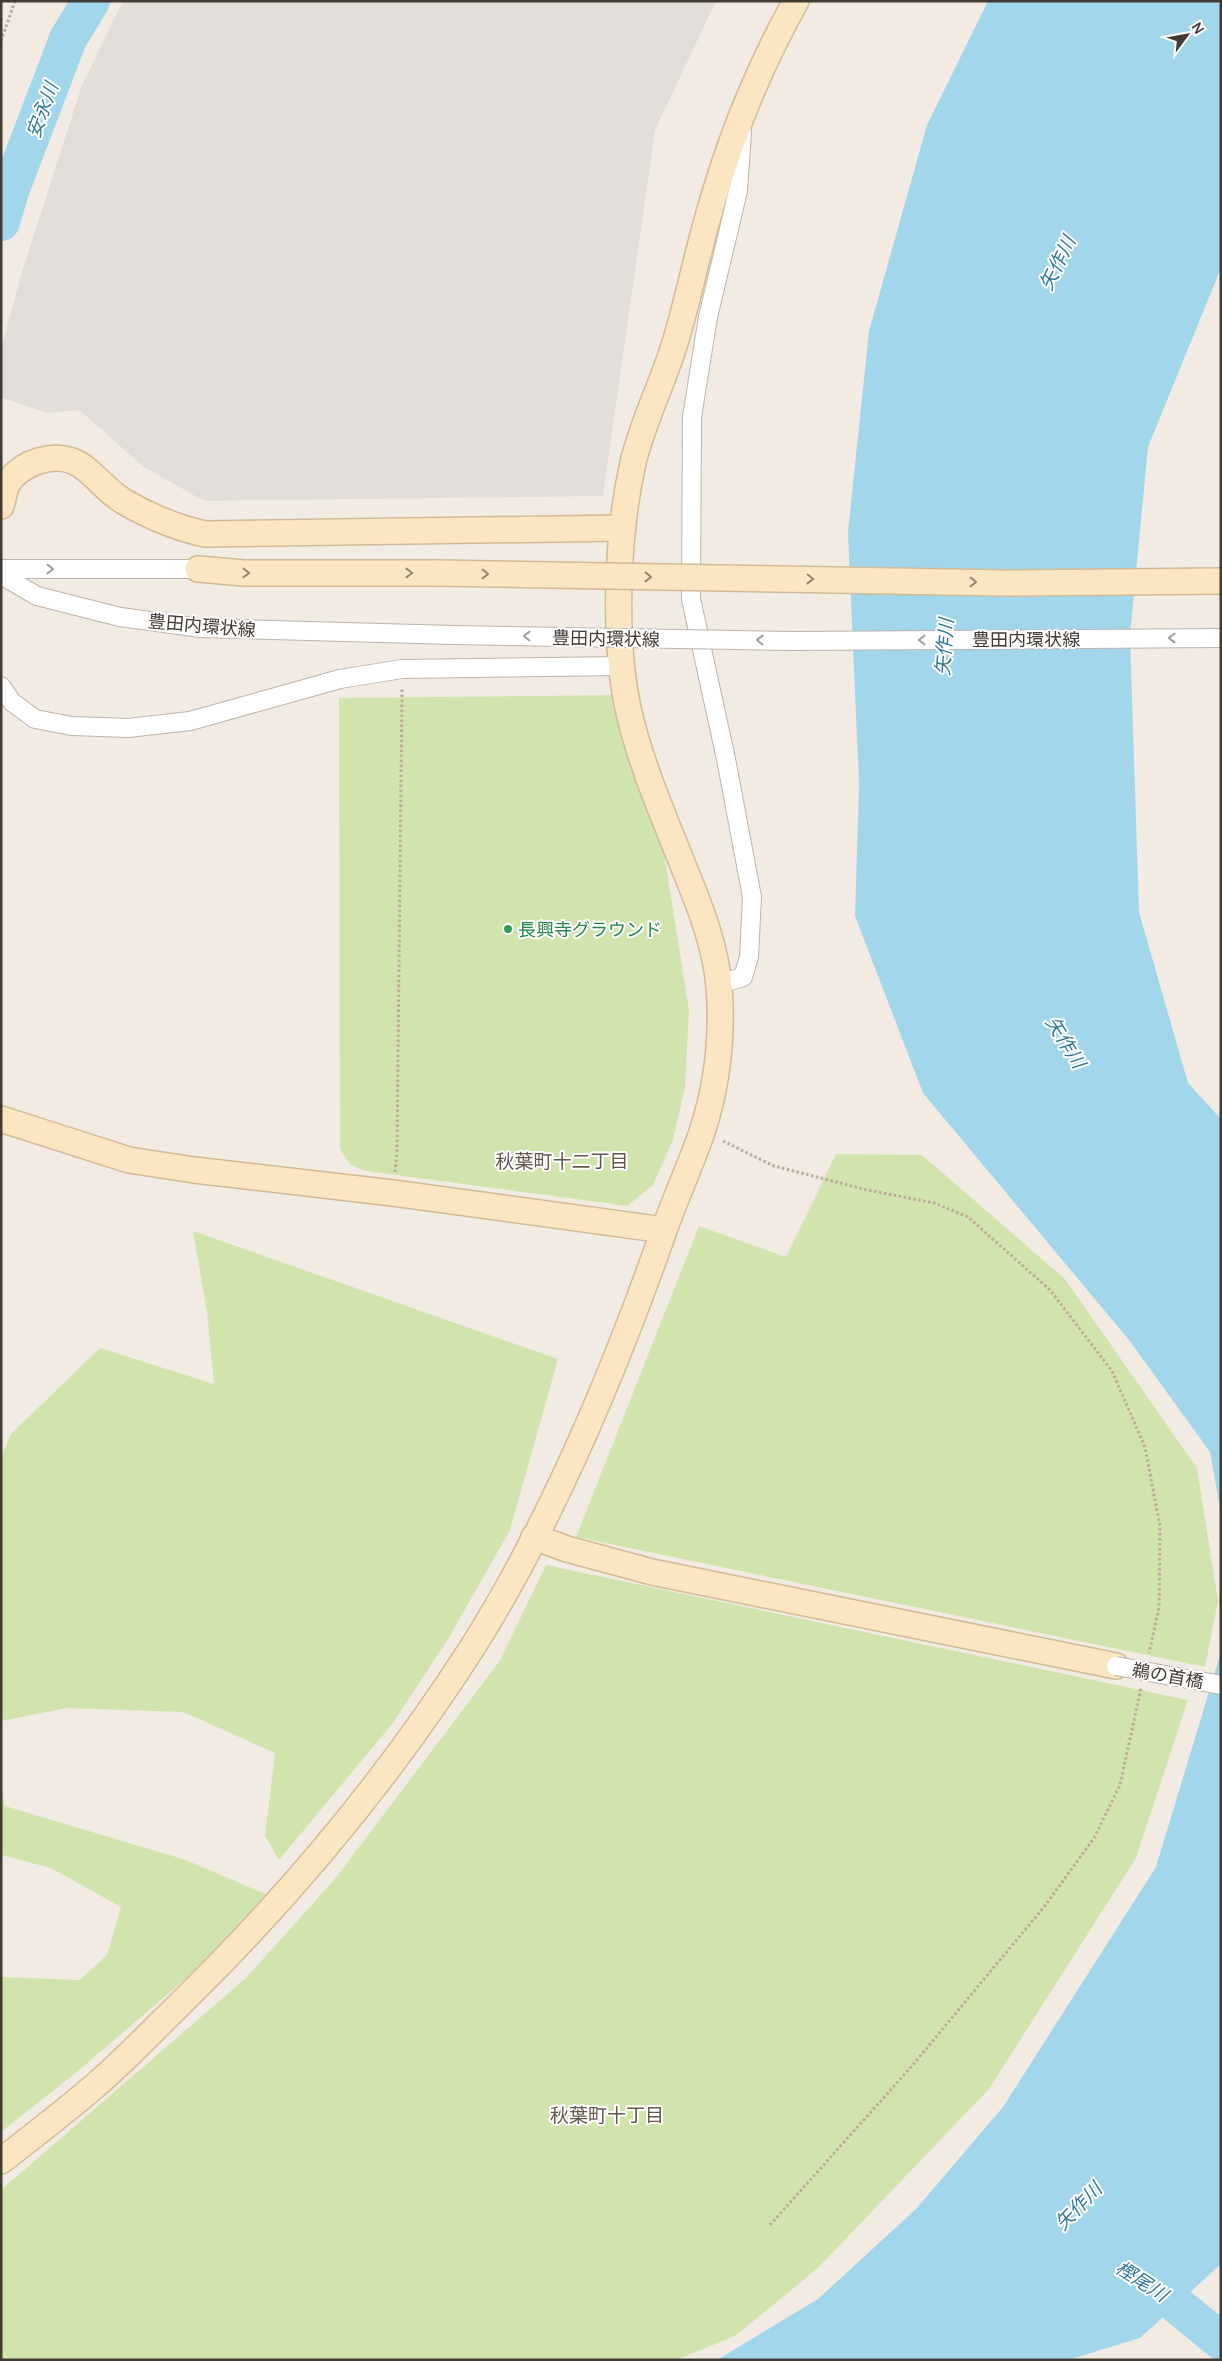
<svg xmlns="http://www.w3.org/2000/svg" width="1222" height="2361" viewBox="0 0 1222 2361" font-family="Manrope,'Noto Sans JP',sans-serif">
  <rect width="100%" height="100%" fill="#f1ebe4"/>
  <polygon fill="#e3ddd9" points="123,1 716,1 655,130 603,496 204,501 144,467 79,410 47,413 1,397 1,349 22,272 82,85"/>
  <g fill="#d2e4ae">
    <polygon points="623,695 663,847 689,1010 685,1088 673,1140 653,1185 627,1206 365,1171 350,1164 340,1149 339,698"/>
    <polygon points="836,1154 922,1155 1065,1279 1197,1468 1218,1601 1205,1667 576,1537 699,1226 786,1257"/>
    <polygon points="193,1231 558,1359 510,1530 450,1636 393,1723 279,1860 265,1836 275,1753 183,1712 67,1708 1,1721 1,1457 11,1434 100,1348 214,1384 207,1312"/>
    <polygon points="546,1565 1188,1700 1136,1858 989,2089 817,2269 735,2336 676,2360 1,2360 1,2190 246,1978 334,1880 499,1662"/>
    <polygon points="1,1786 5,1806 186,1860 268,1895 190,1975 78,2071 1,2132 1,1977 80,1980 107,1955 121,1907 51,1868 1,1855"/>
  </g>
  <g fill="#a2d7eb">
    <polygon points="988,1 1221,1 1221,268 1148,447 1130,635 1139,912 1188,1083 1221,1119 1221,1513 1210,1452 1129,1340 923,1093 855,916 859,784 848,532 869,331 927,125"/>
    <polygon points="1221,1652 1221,2264 1140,2338 1068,2360 717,2360 818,2299 916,2209 1003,2107 1156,1867"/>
  </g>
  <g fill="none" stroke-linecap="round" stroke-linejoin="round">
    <g stroke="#a2d7eb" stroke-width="38">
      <polyline points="1,222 10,191 68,39 91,1"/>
      <polyline points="1135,2277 1171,2300 1221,2341"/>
    </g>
    <g stroke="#beb4aa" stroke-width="20">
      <g id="street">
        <polyline points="1,569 198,569"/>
        <polyline points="1,575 37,596 120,617"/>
        <polyline points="1,686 12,702 35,719 72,726 128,728 190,721 340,679 402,669 623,666"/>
        <polyline points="719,984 743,977 749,957 752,897 726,759 691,599 692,417 708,317 738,191 742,132"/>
      </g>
    </g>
    <g stroke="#d2bb98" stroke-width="28">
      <g id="secondary">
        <path d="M1,506C3,500 4,493 6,487C17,462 59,449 82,466C97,477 107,491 123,501C149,516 176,528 205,534L623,528"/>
        <polyline points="198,569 244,573 437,573"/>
        <polyline points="1,1119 129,1160 194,1170 393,1193 664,1230"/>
        <polyline points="534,1537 567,1549 652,1572 1116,1666"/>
        <path d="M1,2161C33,2136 66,2111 97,2084C125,2060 150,2033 176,2008C288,1899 388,1779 472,1648C551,1523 613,1375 662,1236C674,1201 690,1167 702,1132C717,1086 723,1036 719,987C716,947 700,907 685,870C664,817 640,763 628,708C613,637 617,534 633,463C643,420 665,379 677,336C691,288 700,240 715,193C735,126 762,62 796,1"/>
      </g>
    </g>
    <g stroke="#bcab99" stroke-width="3" stroke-dasharray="2.5 2.5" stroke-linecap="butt">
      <polyline points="1,41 15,1"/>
      <polyline points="723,1141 774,1166 867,1190 934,1203 968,1217 1050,1290 1112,1371 1145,1447 1160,1526 1159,1608 1149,1653"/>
      <polyline points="395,1172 397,1152 402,689"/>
      <polyline points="770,2225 911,2067 1044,1907 1094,1838 1120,1785 1141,1688"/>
    </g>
    <use href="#street" stroke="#fff" stroke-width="18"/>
    <use href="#secondary" stroke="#fbe6c3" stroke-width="25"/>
    <g stroke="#beb4aa" stroke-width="20" stroke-linecap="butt">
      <g id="street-bridge">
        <polyline points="120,617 201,628 453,635 793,641 1221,638"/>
        <polyline points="1116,1666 1221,1685"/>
      </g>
    </g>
    <g stroke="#d2bb98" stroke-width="28" stroke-linecap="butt">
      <polyline id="secondary-bridge" points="437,573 1005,583 1221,581"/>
    </g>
    <use href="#street-bridge" stroke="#fff" stroke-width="18"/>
    <use href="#secondary-bridge" stroke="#fbe6c3" stroke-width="25"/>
  </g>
  <defs><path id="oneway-chevron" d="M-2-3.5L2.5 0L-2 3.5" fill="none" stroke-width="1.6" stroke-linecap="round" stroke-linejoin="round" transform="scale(1.25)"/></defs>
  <g stroke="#a09d9a">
    <use href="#oneway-chevron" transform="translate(50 569)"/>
    <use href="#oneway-chevron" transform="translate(527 636) rotate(-179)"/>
    <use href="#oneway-chevron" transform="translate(1172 638) rotate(180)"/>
    <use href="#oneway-chevron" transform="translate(760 640) rotate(-179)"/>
    <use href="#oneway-chevron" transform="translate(922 640) rotate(180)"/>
  </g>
  <g stroke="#958874">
    <use href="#oneway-chevron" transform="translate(246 573) rotate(2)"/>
    <use href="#oneway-chevron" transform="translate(409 573)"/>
    <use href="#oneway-chevron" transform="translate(485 574) rotate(1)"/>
    <use href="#oneway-chevron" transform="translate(648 577) rotate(1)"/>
    <use href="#oneway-chevron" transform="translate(810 579) rotate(1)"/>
    <use href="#oneway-chevron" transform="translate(973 582) rotate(1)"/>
  </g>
  <circle fill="#2e9e5b" stroke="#fff" stroke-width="2" cx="508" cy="929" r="5"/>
  <g text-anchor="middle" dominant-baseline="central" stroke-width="4" stroke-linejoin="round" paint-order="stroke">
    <g font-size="18" fill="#423b34" stroke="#fff">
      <text transform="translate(202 625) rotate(5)">豊田内環状線</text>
      <text transform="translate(606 638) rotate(1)">豊田内環状線</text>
      <text x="1026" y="639">豊田内環状線</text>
      <text transform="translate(1168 1675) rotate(10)">鵜の首橋</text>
    </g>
    <g font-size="18" fill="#27864d" stroke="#fff" text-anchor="start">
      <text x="518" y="929">長興寺グラウンド</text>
    </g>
    <g font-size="19" font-style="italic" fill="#307999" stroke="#fff">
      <text transform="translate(42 110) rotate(-70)">安永川</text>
      <text transform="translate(1057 263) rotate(-64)">矢作川</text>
      <text transform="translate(944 647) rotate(-86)">矢作川</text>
      <text transform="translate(1066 1042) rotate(58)">矢作川</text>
      <text transform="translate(1078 2206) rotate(-46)">矢作川</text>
      <text transform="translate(1142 2281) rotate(33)">樫尾川</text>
    </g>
    <g font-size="19" fill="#64574c" stroke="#fff">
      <text x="562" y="1161">秋葉町十二丁目</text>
      <text x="607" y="2115">秋葉町十丁目</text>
    </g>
  </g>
  <rect width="1222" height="2361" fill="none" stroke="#423b34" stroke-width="5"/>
  <g transform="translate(1187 35) rotate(58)" stroke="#ffffff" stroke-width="4" paint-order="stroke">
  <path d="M0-4L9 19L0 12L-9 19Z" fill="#423b34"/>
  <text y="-8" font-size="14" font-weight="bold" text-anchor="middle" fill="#423b34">N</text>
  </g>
</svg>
